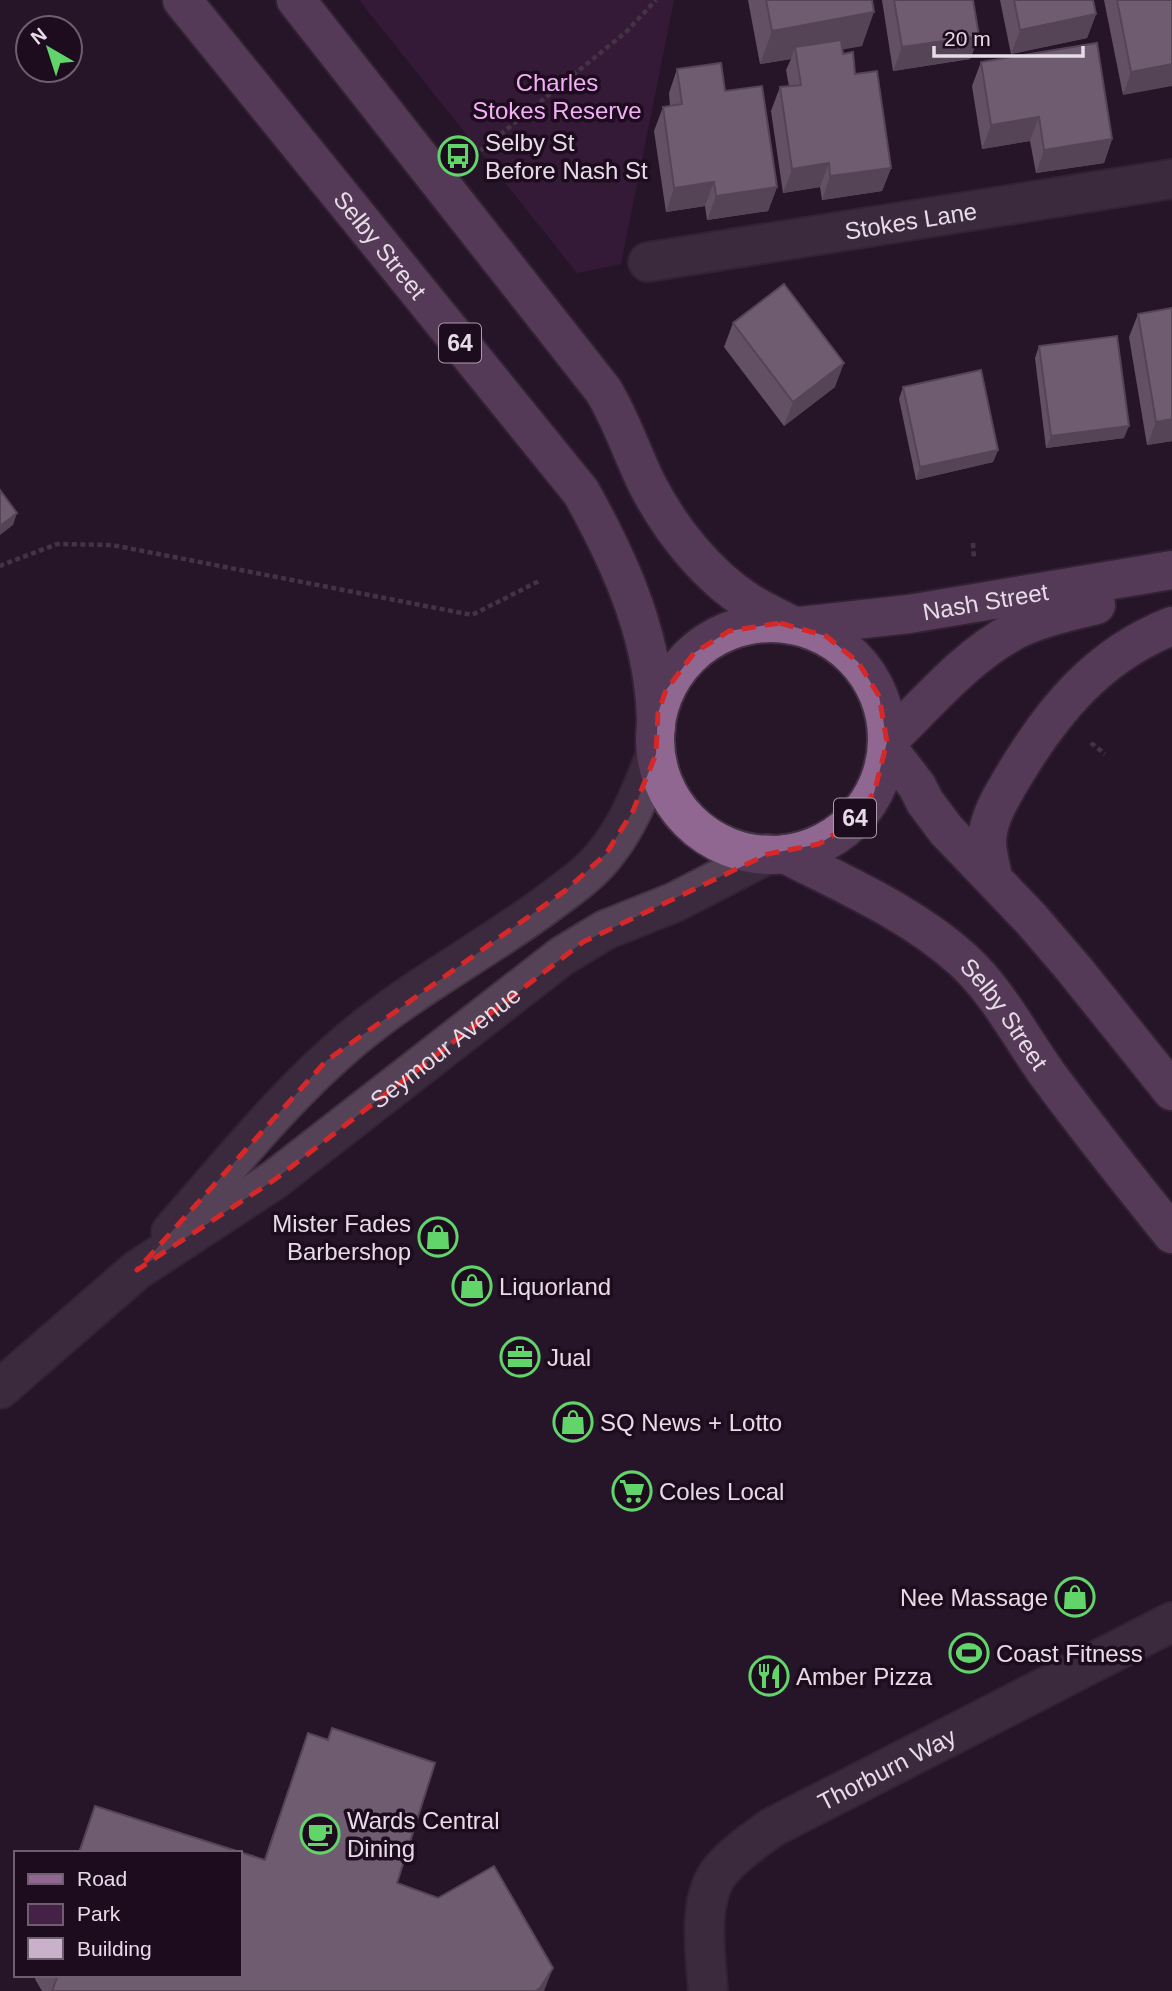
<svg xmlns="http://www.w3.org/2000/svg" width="1172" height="1991" viewBox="0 0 1172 1991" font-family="Arial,sans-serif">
  <rect width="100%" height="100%" fill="#271528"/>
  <polygon fill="#452148" points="359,0 674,0 621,264 577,273"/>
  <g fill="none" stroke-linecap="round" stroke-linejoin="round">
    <g stroke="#423143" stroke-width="42">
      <g id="minor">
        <path id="s1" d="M648,262L1172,179"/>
        <path d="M171,1232C230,1165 285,1095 353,1038C413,988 483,951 546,905C567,889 590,874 606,853C630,823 642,789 656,754"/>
        <path id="s2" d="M0,1389L137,1270L274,1180L562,956L605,930L675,902L768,854"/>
        <path id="s3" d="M708,1991C706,1955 696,1900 721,1870C735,1853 754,1841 771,1828L1172,1622"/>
      </g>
    </g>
    <g stroke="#423143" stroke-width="42">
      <g id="major">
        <path id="s4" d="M182,0L581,492C622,565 656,642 656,727"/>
        <path d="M296,0L603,390C621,419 631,451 646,482C669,528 706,575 750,603C763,611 778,618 792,625"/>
        <circle cx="771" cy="739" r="116"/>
        <path id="s5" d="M800,626L909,614L1172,570"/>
        <path d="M887,742C927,704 965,657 1014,631C1039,618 1069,612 1096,605"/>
        <polyline points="887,747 917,786 925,802 946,830 1032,920 1074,969 1172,1091"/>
        <path id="s6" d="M785,854C845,885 913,914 963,960C998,992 1020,1036 1048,1075C1088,1129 1130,1182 1172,1234"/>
        <path d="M993,878C991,866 987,853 987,841C988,818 1001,797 1013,777C1052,711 1098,655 1172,626"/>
      </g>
    </g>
    <g stroke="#685869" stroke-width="4.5" stroke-dasharray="5 3.5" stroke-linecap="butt">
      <polyline points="474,156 626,32 656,0"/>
      <polyline points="973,543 974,559"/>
      <polyline points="0,567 2,565 57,544 112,545 472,615 541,580"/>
      <polyline points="1091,743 1105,754"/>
    </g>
    <use href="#minor" stroke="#564257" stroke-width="38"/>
    <use href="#major" stroke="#8f6791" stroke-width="38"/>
  </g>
  <g fill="#ae98af">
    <polygon points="748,0 872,0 862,46 842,49 843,54 855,74 891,168 882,191 822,200 820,187 783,193 771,111 780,87 789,86 786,70 791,59 760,64"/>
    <polygon points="882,0 973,0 979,36 970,59 893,71"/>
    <polygon points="1000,0 1093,0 1096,14 1087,38 1011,54"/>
    <polygon points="1104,0 1172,0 1123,95"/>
    <polygon points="981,62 1112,139 1104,163 1036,173 1030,141 982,149 972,86"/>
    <polygon points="677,69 725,91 777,187 768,211 707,220 705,206 666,212 654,131 663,107 670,106 669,93"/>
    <polygon points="1172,308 1172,441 1147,445 1129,337 1138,314"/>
    <polygon points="733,323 835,387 784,426 724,347"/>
    <polygon points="1039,346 1124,438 1046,448 1035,358"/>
    <polygon points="903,387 998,450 993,462 916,480 899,399"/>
    <polygon points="332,1728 397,1883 544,1991 42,1991 35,1979 36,1975 240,1975 240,1853 78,1853 95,1806 264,1860 308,1733 328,1739"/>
  </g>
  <g fill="#8d7c8e">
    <polygon points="874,12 862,46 797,58 795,47 791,59 760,64 772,31"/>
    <polygon points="1096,14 1087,38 1011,54 1020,30"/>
    <polygon points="979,36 970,59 893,71 902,47"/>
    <polygon points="1172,64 1172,86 1123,95 1131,72"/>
    <polygon points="1039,117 1030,141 982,149 991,125"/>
    <polygon points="1112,139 1104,163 1036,173 1044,150"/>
    <polygon points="829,163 820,187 783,193 792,169"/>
    <polygon points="891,168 882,191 822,200 830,176"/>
    <polygon points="714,182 705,206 666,212 674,188"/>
    <polygon points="777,187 768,211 707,220 716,196"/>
    <polygon points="844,363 835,387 784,426 793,402"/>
    <polygon points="1172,419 1172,441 1147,445 1156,422"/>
    <polygon points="1129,426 1124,438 1046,448 1051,436"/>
    <polygon points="998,450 993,462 916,480 920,467"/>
    <polygon points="17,513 13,525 0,535 0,526"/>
    <polygon points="553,1968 544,1991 535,1991"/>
  </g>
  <g fill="#cab1cb" stroke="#8d7c8e" stroke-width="2">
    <polygon points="766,0 872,0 874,12 772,31"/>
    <polygon points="894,0 973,0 979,36 902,47"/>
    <polygon points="1014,0 1093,0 1096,14 1020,30"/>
    <polygon points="1117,0 1172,0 1172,64 1131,72"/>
    <polygon points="841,40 843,54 853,52 855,74 877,71 891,168 830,176 829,163 792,169 780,87 801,85 795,47"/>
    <polygon points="1097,43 1112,139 1044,150 1039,117 991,125 981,62"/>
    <polygon points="721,63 725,91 762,86 777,187 716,196 714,182 674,188 663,107 682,104 677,69"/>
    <polygon points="784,284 844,363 793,402 733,323"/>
    <polygon points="1172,308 1172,419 1156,422 1138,314"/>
    <polygon points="1117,336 1129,426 1051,436 1039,346"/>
    <polygon points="981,370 998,450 920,467 903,387"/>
    <polygon points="0,490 17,513 0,526"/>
    <polygon points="332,1728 435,1763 397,1883 438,1898 494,1866 553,1968 540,1988 535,1991 52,1991 58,1975 240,1975 240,1853 79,1853 95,1806 265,1860 308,1733 328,1740"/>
  </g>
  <path d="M0 0H1172V1991H0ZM780,623L826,636L858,662L879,696L887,742L874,793L849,825L819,844L768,854L583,942L274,1180L137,1270L326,1061L566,890L606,854L633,811L656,754L658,713L666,690L694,653L729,631Z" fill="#271528" fill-opacity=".55" fill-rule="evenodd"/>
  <path fill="none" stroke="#d62828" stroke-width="5" stroke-dasharray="14 9" stroke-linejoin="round" d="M780,623L826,636L858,662L879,696L887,742L874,793L849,825L819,844L768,854L583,942L274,1180L137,1270L326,1061L566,890L606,854L633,811L656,754L658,713L666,690L694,653L729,631Z"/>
  <defs>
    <g id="bus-ring" transform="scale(2.0125)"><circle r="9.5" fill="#1d0b1e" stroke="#61d46a" stroke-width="1.5"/><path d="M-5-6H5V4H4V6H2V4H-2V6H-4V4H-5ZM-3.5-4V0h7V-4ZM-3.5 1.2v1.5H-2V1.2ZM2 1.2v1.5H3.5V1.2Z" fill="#61d46a"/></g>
    <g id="shop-ring" transform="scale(2.0125)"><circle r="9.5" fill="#1d0b1e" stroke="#61d46a" stroke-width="1.5"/><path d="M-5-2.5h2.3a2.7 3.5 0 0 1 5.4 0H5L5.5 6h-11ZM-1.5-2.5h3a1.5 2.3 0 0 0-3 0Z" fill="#61d46a"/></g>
    <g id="office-ring" transform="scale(2.0125)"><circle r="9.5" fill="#1d0b1e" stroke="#61d46a" stroke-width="1.5"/><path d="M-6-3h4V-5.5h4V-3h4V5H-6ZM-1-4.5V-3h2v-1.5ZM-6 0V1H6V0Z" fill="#61d46a"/></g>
    <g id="supermarket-ring" transform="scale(2.0125)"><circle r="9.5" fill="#1d0b1e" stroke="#61d46a" stroke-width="1.5"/><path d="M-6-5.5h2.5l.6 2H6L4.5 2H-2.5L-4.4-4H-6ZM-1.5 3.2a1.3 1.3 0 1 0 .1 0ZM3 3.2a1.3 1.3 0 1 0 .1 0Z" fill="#61d46a"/></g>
    <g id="stadium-ring" transform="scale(2.0125)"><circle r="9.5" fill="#1d0b1e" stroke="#61d46a" stroke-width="1.5"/><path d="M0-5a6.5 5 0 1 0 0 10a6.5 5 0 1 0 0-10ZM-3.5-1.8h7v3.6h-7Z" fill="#61d46a"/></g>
    <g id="restaurant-ring" transform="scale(2.0125)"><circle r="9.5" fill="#1d0b1e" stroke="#61d46a" stroke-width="1.5"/><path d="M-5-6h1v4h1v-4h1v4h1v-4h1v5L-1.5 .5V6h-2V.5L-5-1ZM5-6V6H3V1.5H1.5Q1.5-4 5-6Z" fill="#61d46a"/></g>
    <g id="cafe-ring" transform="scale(2.0125)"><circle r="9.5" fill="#1d0b1e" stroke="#61d46a" stroke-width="1.5"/><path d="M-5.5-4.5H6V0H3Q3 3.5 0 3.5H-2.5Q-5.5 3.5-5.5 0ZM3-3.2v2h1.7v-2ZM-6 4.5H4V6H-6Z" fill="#61d46a"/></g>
  </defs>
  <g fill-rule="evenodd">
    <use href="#bus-ring" x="458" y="156"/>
    <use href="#shop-ring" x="438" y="1237"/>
    <use href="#shop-ring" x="472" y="1286"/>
    <use href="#office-ring" x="520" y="1357"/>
    <use href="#shop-ring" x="573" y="1422"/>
    <use href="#supermarket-ring" x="632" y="1491"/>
    <use href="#shop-ring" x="1075" y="1597"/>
    <use href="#stadium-ring" x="969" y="1653"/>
    <use href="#restaurant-ring" x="769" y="1676"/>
    <use href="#cafe-ring" x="320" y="1834"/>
  </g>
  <g text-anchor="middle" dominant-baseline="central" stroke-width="7" stroke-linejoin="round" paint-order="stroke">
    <g fill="#1d0b1e" stroke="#ab9dab" stroke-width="2">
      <rect x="439" y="323.5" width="42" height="39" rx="5"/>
      <rect x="834" y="798.5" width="42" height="39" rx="5"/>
    </g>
    <g font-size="23" font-weight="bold" fill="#e8dbe8">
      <text x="460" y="343">64</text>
      <text x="855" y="818">64</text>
    </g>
    <g font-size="24" fill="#f4aff7" stroke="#1d0b1e">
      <text x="557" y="82">Charles<tspan x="557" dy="28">Stokes Reserve</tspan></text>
    </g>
    <g font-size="24" fill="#e8dbe8" stroke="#1d0b1e" text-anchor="start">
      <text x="485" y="142">Selby St<tspan x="485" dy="28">Before Nash St</tspan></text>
      <text x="411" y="1223" text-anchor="end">Mister Fades<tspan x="411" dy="28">Barbershop</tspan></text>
      <text x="499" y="1286">Liquorland</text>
      <text x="547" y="1357">Jual</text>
      <text x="600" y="1422">SQ News + Lotto</text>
      <text x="659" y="1491">Coles Local</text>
      <text x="1048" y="1597" text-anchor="end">Nee Massage</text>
      <text x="996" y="1653">Coast Fitness</text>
      <text x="796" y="1676">Amber Pizza</text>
      <text x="347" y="1820">Wards Central<tspan x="347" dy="28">Dining</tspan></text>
    </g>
    <g font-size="24" fill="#e8dbe8" stroke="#1d0b1e">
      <text stroke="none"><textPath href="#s1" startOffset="266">Stokes Lane</textPath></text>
      <text stroke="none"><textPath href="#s4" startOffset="315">Selby Street</textPath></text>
      <text stroke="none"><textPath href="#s5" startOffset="187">Nash Street</textPath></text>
      <text stroke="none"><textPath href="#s6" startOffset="276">Selby Street</textPath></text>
      <text stroke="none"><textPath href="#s2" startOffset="562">Seymour Avenue</textPath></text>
      <text stroke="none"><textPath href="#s3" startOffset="320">Thorburn Way</textPath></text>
    </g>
  </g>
  <rect x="14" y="1851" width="228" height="126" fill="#1d0b1e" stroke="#6e5e6f" stroke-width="2"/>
  <rect x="28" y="1874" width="35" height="10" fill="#8f6791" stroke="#6e5e6f" stroke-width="2"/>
  <text x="77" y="1886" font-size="21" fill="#e8dbe8">Road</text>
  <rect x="28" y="1904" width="35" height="21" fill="#452148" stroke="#6e5e6f" stroke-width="2"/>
  <text x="77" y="1921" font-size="21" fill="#e8dbe8">Park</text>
  <rect x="28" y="1938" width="35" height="21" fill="#cab1cb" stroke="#6e5e6f" stroke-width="2"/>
  <text x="77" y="1956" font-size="21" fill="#e8dbe8">Building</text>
  <g transform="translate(49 49) rotate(321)"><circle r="33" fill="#1d0b1e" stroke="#6e5e6f" stroke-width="2"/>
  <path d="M0-5L12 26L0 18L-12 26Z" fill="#61d46a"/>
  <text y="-10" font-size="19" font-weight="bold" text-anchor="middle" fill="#e8dbe8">N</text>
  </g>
  <path d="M934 46v10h149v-10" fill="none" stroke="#e8dbe8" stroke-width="3.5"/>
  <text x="944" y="46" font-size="21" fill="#e8dbe8" stroke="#1d0b1e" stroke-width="5" paint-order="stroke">20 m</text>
</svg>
